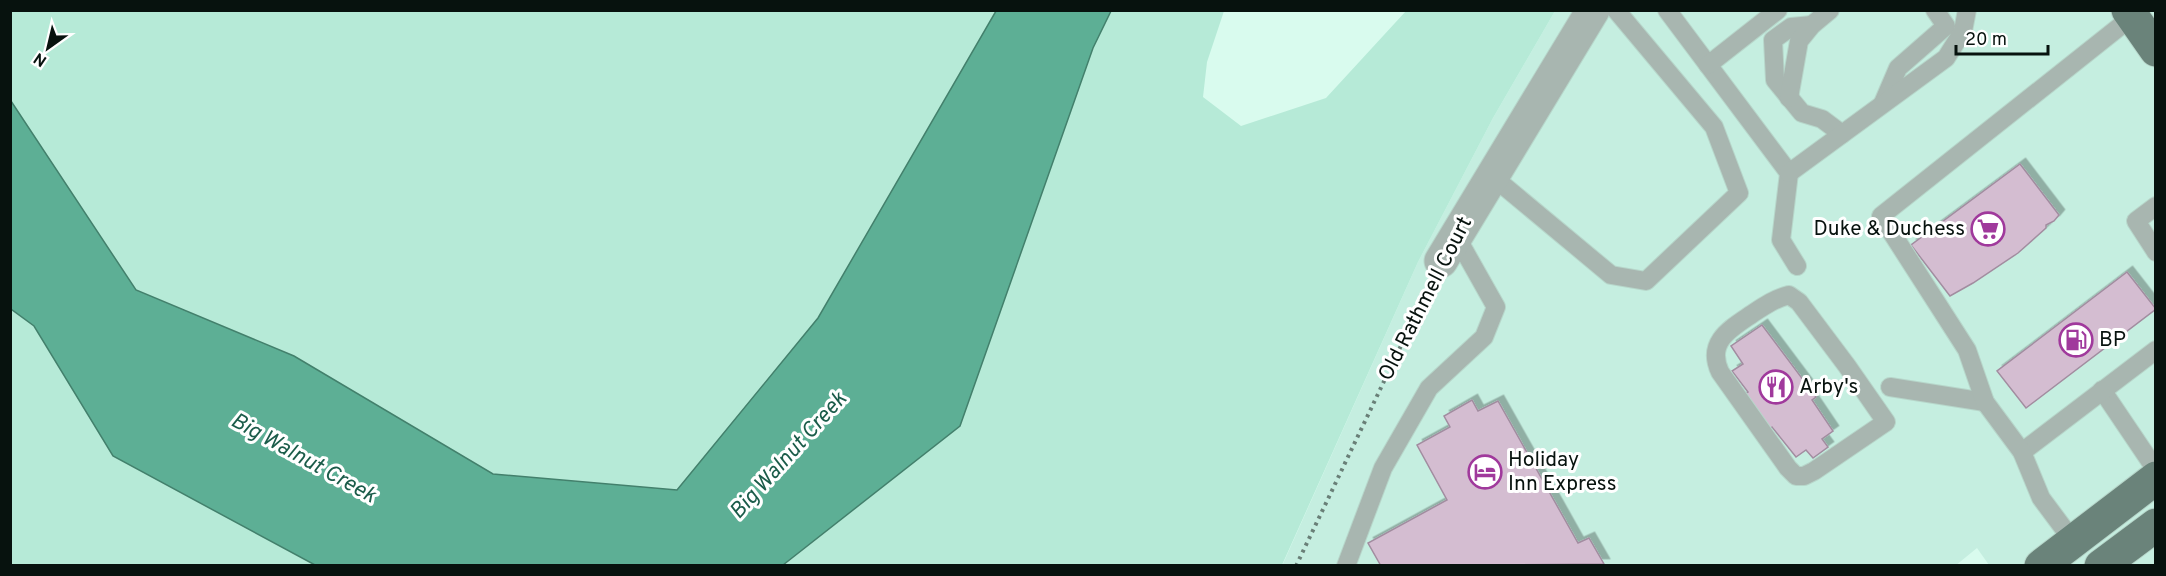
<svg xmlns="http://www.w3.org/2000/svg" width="2166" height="576" viewBox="0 0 2166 576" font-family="Overpass,sans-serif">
  <defs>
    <filter id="shadow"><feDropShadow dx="5.5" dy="-5.5" stdDeviation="0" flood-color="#0004"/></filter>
  </defs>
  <rect width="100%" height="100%" fill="#d9fbee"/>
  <polygon fill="#c5eee0" points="1555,11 2155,11 2155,565 1989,565 1977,548 1955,566 1282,566 1418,262 1493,118"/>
  <g fill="#b6ead7">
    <polygon points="10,11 996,11 818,318 677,490 493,474 294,356 136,290 11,101"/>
    <polygon points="1111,11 1224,11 1207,62 1203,97 1241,126 1326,98 1406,11 1555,11 1493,118 1418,262 1282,565 783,566 960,426 1093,48"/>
    <polygon points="10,309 34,326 113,456 315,565 11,565"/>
  </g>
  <polygon fill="#5daf95" stroke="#43806c" stroke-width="1.5" points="996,11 1111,11 1093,48 960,426 783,565 315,565 113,456 34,326 11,309 11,101 136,290 294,356 493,474 677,490 818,318"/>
  <g fill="#d4bdd1" stroke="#a28da0" stroke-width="1.5" filter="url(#shadow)">
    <polygon points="2020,164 2059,215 2054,221 2046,225 2046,228 2018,253 1973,283 1950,296 1911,245"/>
    <polygon points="2127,272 2156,309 2026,408 1997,371"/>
    <polygon points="1762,325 1816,397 1812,400 1833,431 1822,439 1828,447 1813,458 1806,450 1796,457 1772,427 1769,430 1744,394 1748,392 1732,371 1743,364 1731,346"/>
    <polygon points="1472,400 1478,411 1498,401 1578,543 1589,538 1604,564 1381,566 1368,543 1447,500 1417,445 1450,427 1444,416"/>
  </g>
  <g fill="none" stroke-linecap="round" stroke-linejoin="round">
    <g stroke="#b7d6ca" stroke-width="20">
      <g id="lane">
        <polyline points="1667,10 1789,173 1781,240 1797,266"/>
        <polyline points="1812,25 1791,27 1773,40 1775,80 1802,113 1822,119 1842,134"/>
        <polyline points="1708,65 1778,10"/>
        <polyline points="1789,98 1799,41 1812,25 1830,10"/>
        <polyline points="1883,103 1898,68 1946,26 1935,10"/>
        <polyline points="1789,173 1946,58 1963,31 1967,10"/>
        <polyline points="1492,176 1611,275 1646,281 1739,193 1714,127 1616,10"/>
        <polyline points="2156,206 2136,221 2156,252"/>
        <path d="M1789,295L1799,302L1847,366L1886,422L1814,471L1804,476H1796L1788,468L1720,372C1706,342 1730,329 1752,314C1764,306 1774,299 1789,295Z"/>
        <polyline points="1890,387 1985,402"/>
        <polyline points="2102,390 2156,470"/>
        <polyline points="2022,452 2156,350"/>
        <polyline points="2073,541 2041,498 2022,452 1985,402 1967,350 1881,216 2133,16"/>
        <polyline points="1346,566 1383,468 1429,388 1484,337 1496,307 1456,236"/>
      </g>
    </g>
    <g stroke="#b7d6ca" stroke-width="35">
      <polyline id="street" points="1441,261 1593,10"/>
    </g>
    <g stroke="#b7d6ca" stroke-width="35">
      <g id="primary">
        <polyline points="2128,10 2156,50"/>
        <polyline points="2041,566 2156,478"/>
        <polyline points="2101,566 2156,525"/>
      </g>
    </g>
    <polyline stroke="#697f77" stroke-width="4" stroke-dasharray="3 4.5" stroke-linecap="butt" points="1296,566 1428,289"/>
    <use href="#lane" stroke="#a8b6b0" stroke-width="18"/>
    <use href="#street" stroke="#a8b6b0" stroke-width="33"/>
    <use href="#primary" stroke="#6a837a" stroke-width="33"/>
  </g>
  <defs>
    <g id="supermarket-ring" transform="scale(1.725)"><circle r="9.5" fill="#fff" stroke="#a0399c" stroke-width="1.5"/><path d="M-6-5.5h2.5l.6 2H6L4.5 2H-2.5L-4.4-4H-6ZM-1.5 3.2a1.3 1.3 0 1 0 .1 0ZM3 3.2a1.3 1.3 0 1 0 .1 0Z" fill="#a0399c"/></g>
    <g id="fuel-ring" transform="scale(1.725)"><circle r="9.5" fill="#fff" stroke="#a0399c" stroke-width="1.5"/><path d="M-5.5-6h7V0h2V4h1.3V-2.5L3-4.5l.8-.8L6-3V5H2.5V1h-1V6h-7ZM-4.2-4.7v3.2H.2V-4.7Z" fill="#a0399c"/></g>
    <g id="restaurant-ring" transform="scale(1.725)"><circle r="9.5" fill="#fff" stroke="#a0399c" stroke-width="1.5"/><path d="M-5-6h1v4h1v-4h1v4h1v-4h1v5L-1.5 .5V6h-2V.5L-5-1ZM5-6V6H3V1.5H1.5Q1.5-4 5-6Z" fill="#a0399c"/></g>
    <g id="hotel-ring" transform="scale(1.725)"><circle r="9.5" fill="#fff" stroke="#a0399c" stroke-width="1.5"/><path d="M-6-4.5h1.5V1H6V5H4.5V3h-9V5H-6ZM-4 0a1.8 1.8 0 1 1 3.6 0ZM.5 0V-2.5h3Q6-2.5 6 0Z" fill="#a0399c"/></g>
  </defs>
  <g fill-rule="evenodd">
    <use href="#supermarket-ring" x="1988" y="229"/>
    <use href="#fuel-ring" x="2076" y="340"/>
    <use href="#restaurant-ring" x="1776" y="387"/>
    <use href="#hotel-ring" x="1485" y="472"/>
  </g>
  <g text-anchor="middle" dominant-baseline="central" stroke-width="6" stroke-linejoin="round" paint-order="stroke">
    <g font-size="21" fill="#07120e" stroke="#fff" text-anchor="start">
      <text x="1965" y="229" text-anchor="end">Duke &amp; Duchess</text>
      <text x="2099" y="340">BP</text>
      <text x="1799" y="387">Arby's</text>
      <text x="1508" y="460">Holiday<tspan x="1508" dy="24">Inn Express</tspan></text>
    </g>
    <g font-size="21" fill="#07120e" stroke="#fff">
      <text transform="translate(1426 299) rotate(-63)">Old Rathmell Court</text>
    </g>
    <g font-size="22" font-style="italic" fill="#1b5c4a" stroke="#fff">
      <text transform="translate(789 456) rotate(-48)">Big Walnut Creek</text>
      <text transform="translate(303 459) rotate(29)">Big Walnut Creek</text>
    </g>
  </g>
  <rect width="2166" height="576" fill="none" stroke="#07120e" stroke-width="24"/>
  <g transform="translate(48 48) rotate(214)" stroke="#ffffff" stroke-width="4.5" paint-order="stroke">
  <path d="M0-4.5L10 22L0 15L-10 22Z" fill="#07120e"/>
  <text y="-9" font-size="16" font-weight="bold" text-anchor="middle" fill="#07120e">N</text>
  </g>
  <path d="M1956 45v9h92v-9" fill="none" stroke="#07120e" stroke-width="3"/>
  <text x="1965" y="45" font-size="18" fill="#07120e" stroke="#ffffff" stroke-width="4.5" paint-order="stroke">20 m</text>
</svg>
